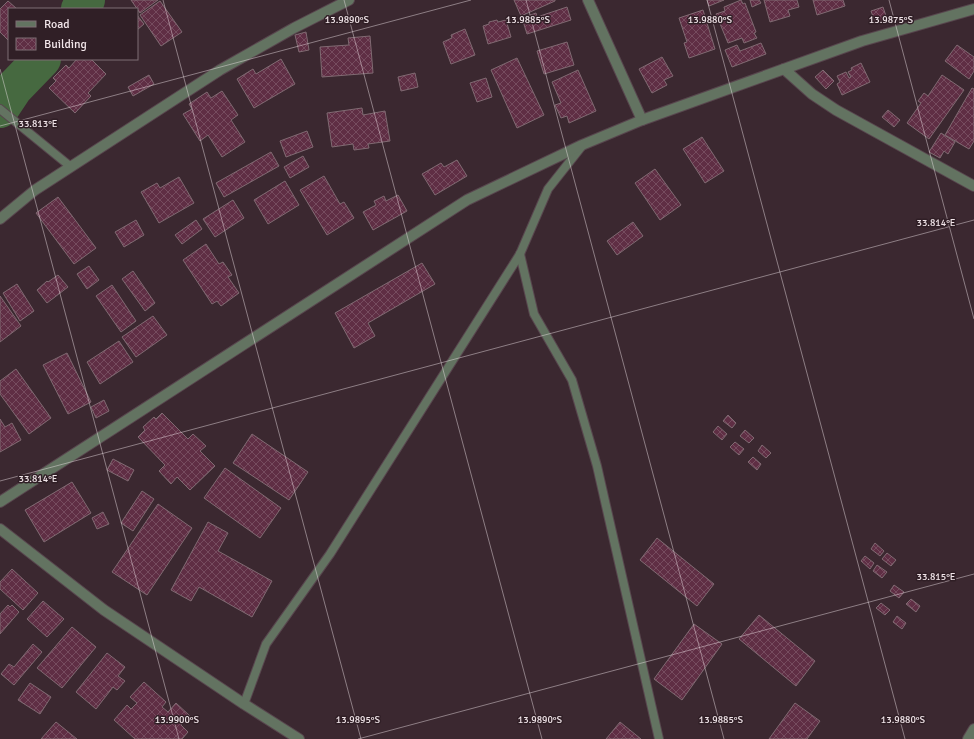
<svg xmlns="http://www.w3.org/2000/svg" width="974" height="739" viewBox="0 0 974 739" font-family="Signika,sans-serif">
  <defs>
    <pattern id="building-cross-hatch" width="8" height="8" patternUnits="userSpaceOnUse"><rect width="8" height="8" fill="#5f2e44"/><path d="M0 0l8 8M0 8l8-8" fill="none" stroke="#764c5f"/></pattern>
  </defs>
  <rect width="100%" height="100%" fill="#3b2830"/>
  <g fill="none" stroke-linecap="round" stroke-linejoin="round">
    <g stroke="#466940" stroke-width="38">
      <polyline points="80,9 86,0"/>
      <polyline points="0,109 14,88 42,59"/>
    </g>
  </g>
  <g fill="url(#building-cross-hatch)" stroke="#806a72">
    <polygon points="131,0 158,0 140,13"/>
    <polygon points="514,0 555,0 555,1 521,16"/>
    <polygon points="707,0 724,0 709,6"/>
    <polygon points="741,0 743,4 745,3 756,32 754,33 757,38 744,43 742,38 728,43 716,14 725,11 724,7"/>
    <polygon points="750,0 759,0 761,3 752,7"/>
    <polygon points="764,0 797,0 799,7 788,10 790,16 770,22"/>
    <polygon points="813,0 843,0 845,6 817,15"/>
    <polygon points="8,1 17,9 9,9 9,41 0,32 0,9"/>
    <polygon points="160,1 182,32 161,46 140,15"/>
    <polygon points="567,7 571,20 527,34 523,21 526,20 525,17 536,13 537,17"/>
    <polygon points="883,7 887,19 875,22 871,11"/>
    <polygon points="703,10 715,49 689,58 684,43 687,42 679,18"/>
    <polygon points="137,15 144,24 137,30"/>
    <polygon points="497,20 498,22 506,20 511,37 488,44 483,26 489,24 489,22"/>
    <polygon points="465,29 475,55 451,64 443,42 452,38 451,35"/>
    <polygon points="306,32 309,50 299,52 295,35"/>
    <polygon points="370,36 373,73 322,77 320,47 349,45 348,38"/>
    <polygon points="567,42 574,65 544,74 537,51"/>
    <polygon points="761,43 766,54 732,67 725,50 737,45 740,51"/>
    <polygon points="957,45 974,57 974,71 969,79 945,61"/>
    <polygon points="662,57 673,76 664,80 667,85 652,93 639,69"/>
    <polygon points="517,58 544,115 517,128 491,70"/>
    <polygon points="77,59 91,59 106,74 88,93 91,96 75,113 49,88 56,81 53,78 66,65 69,68"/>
    <polygon points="281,59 295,84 254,108 237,79 253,69 256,74"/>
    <polygon points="861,63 870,82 842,95 837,84 840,82 837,76 846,72 849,78 851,77 848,72 852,70 851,68"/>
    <polygon points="578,70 596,111 569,123 567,116 561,118 555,105 561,103 552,82"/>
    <polygon points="823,70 834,81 826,89 815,77"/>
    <polygon points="415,73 418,87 401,91 398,77"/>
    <polygon points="149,75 154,84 133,96 128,87"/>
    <polygon points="942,75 964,90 929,139 907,123 921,103 918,101 924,93 928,96"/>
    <polygon points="486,78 492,97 477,102 470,83"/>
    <polygon points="972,88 974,89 974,141 969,149 945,135"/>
    <polygon points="222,91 238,115 231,120 245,142 222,157 208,135 200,141 183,114 192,109 189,104 207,92 211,98"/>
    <polygon points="362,108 363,115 385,111 390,141 368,144 369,148 354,150 353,144 332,147 327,113"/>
    <polygon points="888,110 900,120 894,127 882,117"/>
    <polygon points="307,131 313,147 286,157 280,141"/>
    <polygon points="941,133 955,142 948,154 944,151 940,158 929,152"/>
    <polygon points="702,137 724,171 705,183 683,149"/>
    <polygon points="271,152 279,166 224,197 216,183"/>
    <polygon points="303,156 309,167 290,178 284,167"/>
    <polygon points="457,160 467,176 435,195 422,174 441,163 444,167"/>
    <polygon points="655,169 681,205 660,220 635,183"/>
    <polygon points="324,176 340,204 344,202 354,218 327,235 300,190"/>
    <polygon points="179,177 194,203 159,223 141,192 157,183 160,188"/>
    <polygon points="285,181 299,205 268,224 254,200"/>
    <polygon points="398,195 407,211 373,230 363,212 376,205 374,201 384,196 386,201"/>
    <polygon points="58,197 96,248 74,264 36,213"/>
    <polygon points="233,200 244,218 215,237 203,219"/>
    <polygon points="136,220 144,235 124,247 115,232"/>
    <polygon points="196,220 202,229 182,244 175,235"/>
    <polygon points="633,222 643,236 617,255 607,241"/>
    <polygon points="206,244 219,264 223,262 232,275 228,277 239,293 221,306 217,301 212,304 183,260"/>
    <polygon points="422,263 435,284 368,323 375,336 354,348 335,313"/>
    <polygon points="89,266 99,280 87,289 77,274"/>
    <polygon points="133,271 155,303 145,311 122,279"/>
    <polygon points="58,275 68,287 47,303 37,290 47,281 48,282"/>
    <polygon points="17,284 34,311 20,321 3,293"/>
    <polygon points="112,285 136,321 121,332 96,296"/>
    <polygon points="0,296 21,326 0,342"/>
    <polygon points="153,316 167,335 136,357 122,337"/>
    <polygon points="119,341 133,362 100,384 87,362"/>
    <polygon points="67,353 91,402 68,414 43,365"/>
    <polygon points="16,369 51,418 29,434 0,394 0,381"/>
    <polygon points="104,400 109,411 96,418 91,407"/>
    <polygon points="162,413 188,439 193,434 206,446 200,451 215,466 190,490 177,477 171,484 159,471 165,465 138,437 145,430 143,427 154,417 156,419"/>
    <polygon points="728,415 736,423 732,428 723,421"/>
    <polygon points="0,419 5,427 12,423 21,440 0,452"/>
    <polygon points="718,426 727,434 722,440 713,432"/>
    <polygon points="745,430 754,438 749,443 740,436"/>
    <polygon points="252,434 308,472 289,500 233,463"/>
    <polygon points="735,442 744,449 739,455 730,447"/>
    <polygon points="762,445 771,453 766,458 758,451"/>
    <polygon points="753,457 761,464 757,470 748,462"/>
    <polygon points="113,459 134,470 128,481 107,470"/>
    <polygon points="225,468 281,508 260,538 204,498"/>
    <polygon points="72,482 91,513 44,542 25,510"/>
    <polygon points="142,491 154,499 133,531 121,523"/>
    <polygon points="158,504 192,528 147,595 112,572"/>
    <polygon points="103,512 109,524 97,529 92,518"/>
    <polygon points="208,522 228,533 218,551 272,581 252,617 199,587 191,601 171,590"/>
    <polygon points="657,538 714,584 697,606 640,560"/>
    <polygon points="875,543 884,551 880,556 871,549"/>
    <polygon points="887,553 896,560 891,566 882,559"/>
    <polygon points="865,556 874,563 870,569 861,561"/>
    <polygon points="877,565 887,572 882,578 873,571"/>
    <polygon points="12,569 38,593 23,610 0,589 0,582"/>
    <polygon points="894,585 904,592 899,598 890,591"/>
    <polygon points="911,599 920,606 916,612 906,604"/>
    <polygon points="43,601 64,619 47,637 27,619"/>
    <polygon points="881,603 890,610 885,615 876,608"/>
    <polygon points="8,605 10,607 12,605 19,612 0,634 0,614"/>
    <polygon points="759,615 815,661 796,686 739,639"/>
    <polygon points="897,616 906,623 902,629 893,622"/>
    <polygon points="694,624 722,644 682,700 654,679"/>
    <polygon points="72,627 96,647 62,688 37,668"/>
    <polygon points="33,644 42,652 14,685 1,674 9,664 14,667"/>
    <polygon points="107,653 125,667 118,676 125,681 117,690 113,687 96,709 76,692"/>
    <polygon points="144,682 166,702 162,707 168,712 176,703 190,716 181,725 188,732 182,739 135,739 114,720 127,705 131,709 137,703 130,697"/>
    <polygon points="30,683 51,697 40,714 18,700"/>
    <polygon points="795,703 820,721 807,739 769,739"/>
    <polygon points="56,722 77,739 41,739"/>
    <polygon points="620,722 641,739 606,739"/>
  </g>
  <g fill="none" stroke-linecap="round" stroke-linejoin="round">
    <g stroke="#58464e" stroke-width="10">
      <g id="service">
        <polyline points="0,109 71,167"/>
        <polyline points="520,254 534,314 572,380 597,466 659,739"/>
        <polyline points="244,704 266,644 330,554 520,254 548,189 582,146"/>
      </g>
    </g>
    <g stroke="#58464e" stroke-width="12">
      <g id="minor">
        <polyline points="588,0 642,120"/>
        <polyline points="784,69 812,94 836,110 974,186"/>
        <polyline points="0,219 35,190 220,70 294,28 349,0"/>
        <polyline points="0,502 467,200 582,145 642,120 862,41 974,9"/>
        <polyline points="0,529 104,610 244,704 299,739"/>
        <polyline points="968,739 974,729"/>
      </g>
    </g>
    <use href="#service" stroke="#637361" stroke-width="8"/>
    <use href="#minor" stroke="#637361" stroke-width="10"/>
  </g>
  <path fill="none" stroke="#f2e6ea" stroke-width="1" stroke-opacity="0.45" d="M163,0L361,739M344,0L542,739M526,0L724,739M707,0L905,739M889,0L974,319M0,69L179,739M0,126L471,0M0,481L974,220M358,739L974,574"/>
  <g font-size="10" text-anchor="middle" fill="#f2e6ea" stroke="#301f26" stroke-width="3" stroke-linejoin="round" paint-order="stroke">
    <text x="347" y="23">13.9890°S</text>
    <text x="528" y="23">13.9885°S</text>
    <text x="710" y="23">13.9880°S</text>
    <text x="891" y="23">13.9875°S</text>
    <text x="38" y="127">33.813°E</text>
    <text x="936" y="226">33.814°E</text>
    <text x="38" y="482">33.814°E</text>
    <text x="936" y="580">33.815°E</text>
    <text x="177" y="723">13.9900°S</text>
    <text x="358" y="723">13.9895°S</text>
    <text x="540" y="723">13.9890°S</text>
    <text x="721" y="723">13.9885°S</text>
    <text x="903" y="723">13.9880°S</text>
  </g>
  <rect x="8" y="8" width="130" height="52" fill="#301f26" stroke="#7e6f74"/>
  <rect x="16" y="21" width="20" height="6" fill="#637361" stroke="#7e6f74"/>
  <text x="44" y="28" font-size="12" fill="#f2e6ea">Road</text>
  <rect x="16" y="38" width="20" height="12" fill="url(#building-cross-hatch)" stroke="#7e6f74"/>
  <text x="44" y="48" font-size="12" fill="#f2e6ea">Building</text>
</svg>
